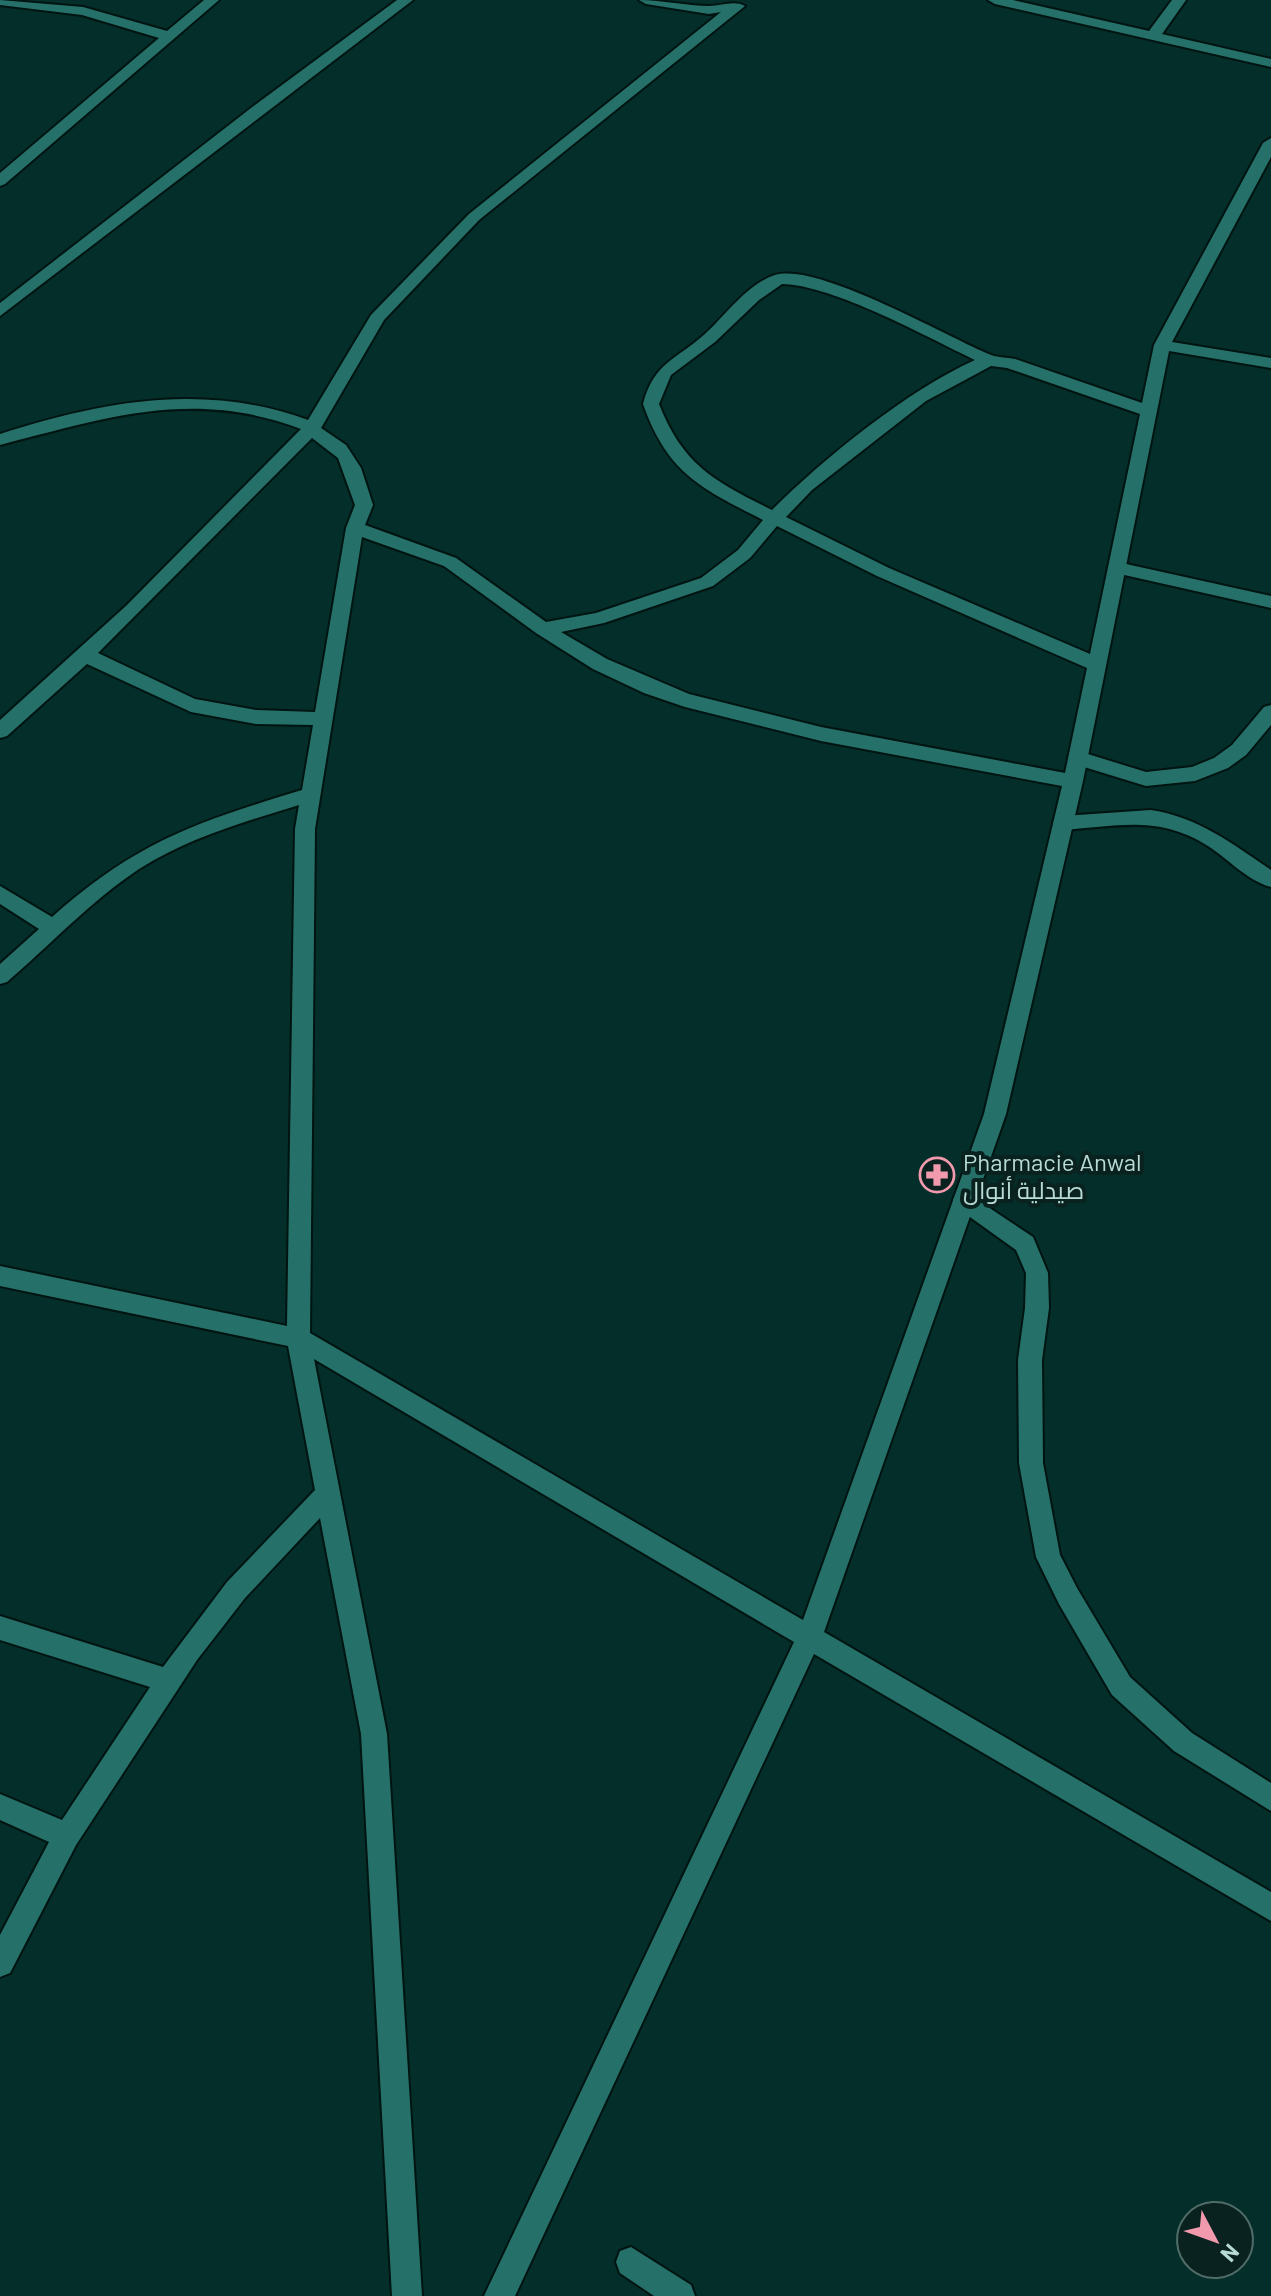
<svg xmlns="http://www.w3.org/2000/svg" width="1271" height="2296" viewBox="0 0 1271 2296" font-family="Barlow,Cairo,sans-serif">
  <rect width="100%" height="100%" fill="#042e2a"/>
  <g fill="none" stroke-linecap="round" stroke-linejoin="round">
    <g stroke="#001411" stroke-width="4">
      <g id="service">
        <polygon points="1117,562 1271,596 1271,608 1111,572 1108,568"/>
        <polygon points="1271,705 1271,725 1246,755 1228,768 1195,781 1146,786 1071,763 1068,758 1078,751 1146,772 1192,767 1214,758 1232,745 1264,707"/>
        <path d="M1151,810C1198,817 1233,844 1271,870V887C1248,881 1228,859 1208,846C1159,815 1118,826 1063,830L1056,828L1053,823L1056,818L1063,816Z"/>
        <polygon points="964,1191 1033,1237 1048,1273 1049,1308 1042,1360 1043,1463 1060,1555 1077,1588 1130,1677 1192,1733 1271,1783 1271,1811 1174,1751 1112,1695 1059,1604 1036,1557 1019,1463 1018,1360 1025,1308 1026,1273 1016,1250 956,1207 953,1200 956,1193"/>
        <polygon points="631,2247 691,2285 695,2296 654,2296 620,2273 616,2262 620,2251"/>
      </g>
    </g>
    <g stroke="#001411" stroke-width="4">
      <g id="minor">
        <polygon points="0,0 83,7 167,31 204,0 219,0 5,184 0,186 0,173 159,38 82,15 0,5"/>
        <path d="M639,0C663,0 686,6 709,6C722,6 734,0 745,6L479,220L384,320L321,428L346,445L361,468L373,505L365,525L456,558L546,622L596,613L701,578L738,550L763,520C701,488 668,474 643,404C654,362 676,360 705,334C726,315 747,284 775,275C818,262 947,337 991,355C999,358 1007,357 1015,359L1142,403L1154,345L1263,143L1271,138V157L1172,342L1271,358V368L1169,351L1083,781L1006,1114L824,1632L1271,1892V1921L814,1654L515,2296H484L794,1642L314,1359L387,1734L422,2296H392L361,1734L320,1518L245,1598L197,1660L76,1845L10,1973L0,1977V1935L49,1842L0,1820V1794L62,1820L150,1687L0,1640V1616L163,1667L227,1582L315,1490L288,1346L0,1286V1266L287,1326L295,829L299,805C244,822 188,838 139,869C91,901 51,944 7,982L0,984V964L39,929L0,904V886L52,917C136,842 197,822 302,790L313,725L256,724L191,712L87,664L7,736L0,738V720L127,605L301,429C193,388 106,418 0,445V434C103,401 204,382 308,420L371,315L469,214L721,12L709,14L646,4ZM782,284C833,285 927,337 975,360C908,390 824,458 772,510C716,482 683,466 659,404L671,375L715,342L759,300ZM991,366L1007,368L1140,414L1090,654L889,568L786,517L812,490L926,401ZM312,438L338,458L355,505L346,528L315,712L256,710L195,699L98,653ZM777,526L877,576L1087,668L1065,773L821,727L689,694L607,659L561,632L604,623L713,586L750,558ZM362,537L444,566L536,633L593,669L644,693L685,707L821,741L1062,786L984,1114L803,1620L310,1333L315,829Z"/>
        <polygon points="988,0 1013,0 1149,31 1172,0 1186,0 1162,34 1271,59 1271,67 995,4"/>
      </g>
    </g>
    <g stroke="#001411" stroke-width="4">
      <polygon id="tertiary" points="397,0 413,0 0,316 0,303 251,108"/>
    </g>
    <use href="#service" fill="#257169" fill-rule="evenodd"/>
    <use href="#minor" fill="#257169" fill-rule="evenodd"/>
    <use href="#tertiary" fill="#257169" fill-rule="evenodd"/>
  </g>
  <defs>
    <g id="pharmacy-ring" transform="scale(1.8)"><circle r="9.5" fill="#0a221f" stroke="#f29aad" stroke-width="1.5"/><path d="M-2-6h4v4h4v4h-4v4h-4v-4h-4v-4h4Z" fill="#f29aad"/></g>
  </defs>
  <g fill-rule="evenodd">
    <use href="#pharmacy-ring" x="937" y="1175"/>
  </g>
  <g text-anchor="middle" dominant-baseline="central" stroke-width="8" stroke-linejoin="round" paint-order="stroke">
    <g font-size="24" fill="#b8dbd6" stroke="#0a221f" text-anchor="start">
      <text x="963" y="1161">Pharmacie Anwal<tspan x="963" dy="28">صيدلية أنوال</tspan></text>
    </g>
  </g>
  <g transform="translate(1215 2240) rotate(131)"><circle r="38" fill="#0a221f" stroke="#506c68" stroke-width="2"/>
  <path d="M0-6L14 30L0 20L-14 30Z" fill="#f29aad"/>
  <text y="-12" font-size="22" font-weight="bold" text-anchor="middle" fill="#b8dbd6">N</text>
  </g>
</svg>
